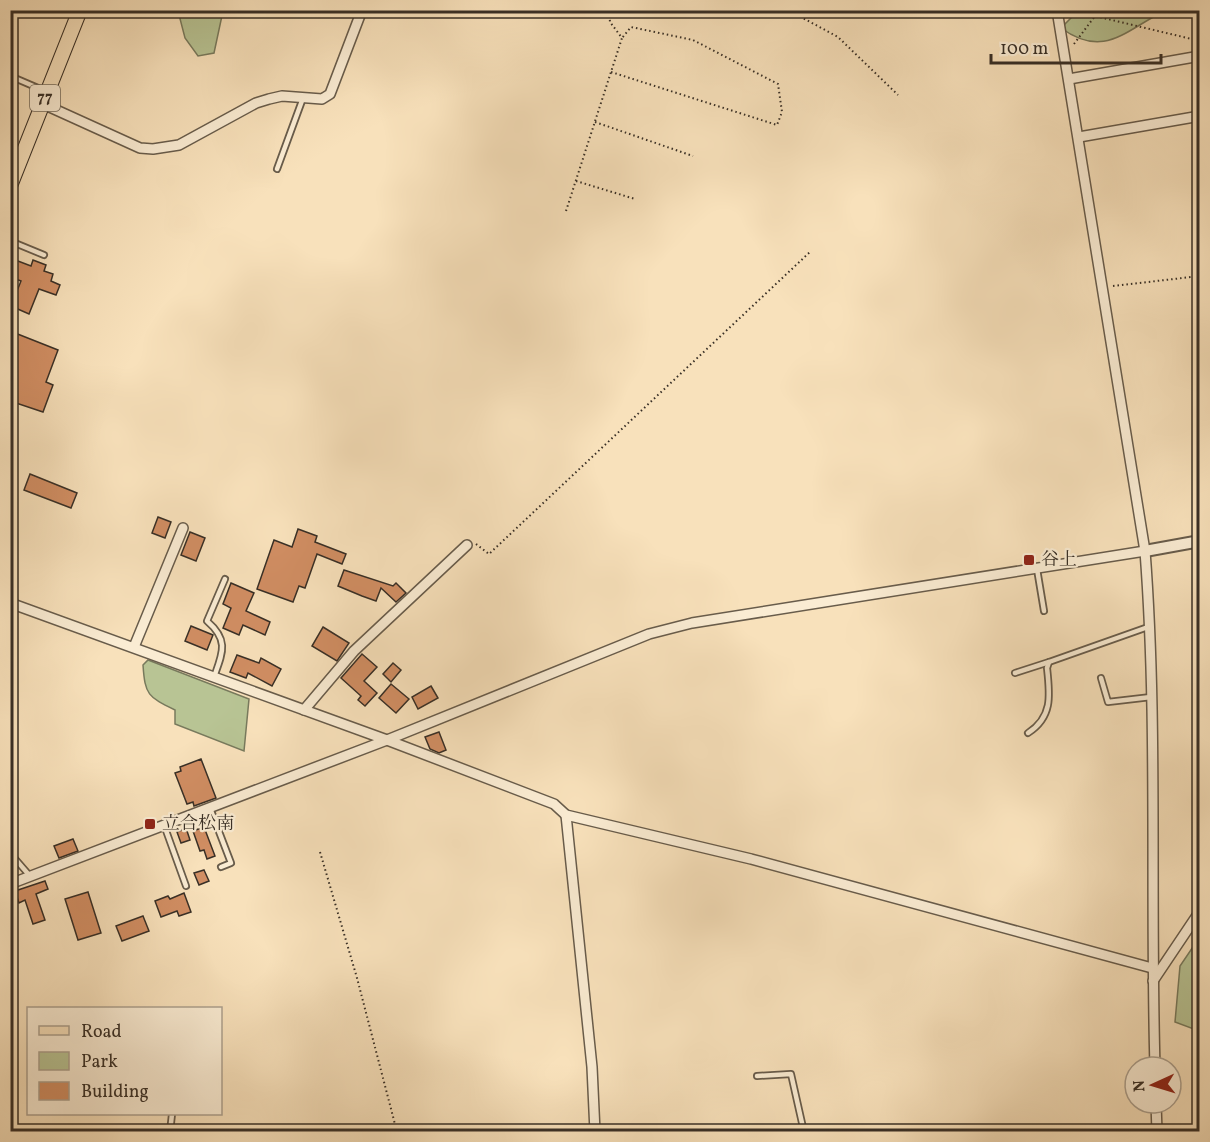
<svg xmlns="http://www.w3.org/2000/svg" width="1210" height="1142" viewBox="0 0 1210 1142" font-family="Vollkorn,'Noto Serif JP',serif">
  <rect width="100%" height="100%" fill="#f8e1bb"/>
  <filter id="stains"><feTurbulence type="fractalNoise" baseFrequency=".00333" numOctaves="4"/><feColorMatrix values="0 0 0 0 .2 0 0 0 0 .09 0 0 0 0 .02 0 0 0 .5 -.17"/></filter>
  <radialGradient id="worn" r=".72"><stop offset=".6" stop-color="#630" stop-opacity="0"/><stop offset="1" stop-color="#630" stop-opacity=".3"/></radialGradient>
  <g fill="#b8c494" stroke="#787a5d" stroke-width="1.5">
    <polygon points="178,11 223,11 214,53 198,56 185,38"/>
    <path d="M1078,11H1165C1126,29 1105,60 1061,28Z"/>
    <path d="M148,660L249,699L244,751L175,724V710C148,697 145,695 143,665Z"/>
    <polygon points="1199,938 1199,1031 1175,1022 1180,966"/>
  </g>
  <g fill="#d18e63" stroke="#382f26" stroke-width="1.5">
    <polygon points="10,258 31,266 33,260 46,265 44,271 53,274 51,281 60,285 56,295 39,289 29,314 11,306 21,281 10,277"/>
    <polygon points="10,331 58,350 46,382 53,385 43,412 10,401"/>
    <polygon points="30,474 77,493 71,508 24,490"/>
    <polygon points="158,517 171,522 165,538 152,533"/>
    <polygon points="298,529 317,536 315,542 346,554 342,564 317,554 305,588 299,586 293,602 257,589 274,540 292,547"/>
    <polygon points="190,532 205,538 196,561 181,555"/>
    <polygon points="344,570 393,586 396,583 406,593 396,602 381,588 376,601 362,596 338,586"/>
    <polygon points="231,583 254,593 246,611 270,622 265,635 243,625 239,635 223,628 231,608 223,604"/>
    <polygon points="191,626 213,635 207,650 185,641"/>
    <polygon points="323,627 349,643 337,661 312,646"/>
    <polygon points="362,654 377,667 364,681 377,693 365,706 358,700 361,696 341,678"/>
    <polygon points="237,655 259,663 261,658 281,669 272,686 248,673 246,678 230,672"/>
    <polygon points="393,663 401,670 391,682 383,674"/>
    <polygon points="391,684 409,699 396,713 379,698"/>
    <polygon points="431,686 438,698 418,709 412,697"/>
    <polygon points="439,732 446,750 439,753 430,749 425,737"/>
    <polygon points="201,759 216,798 194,806 193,802 187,804 175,773 181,771 180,767"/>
    <polygon points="204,827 215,856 207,859 204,850 200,851 193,831"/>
    <polygon points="186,828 190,840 181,843 177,832"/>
    <polygon points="73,839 78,851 59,858 54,846"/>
    <polygon points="204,870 209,881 199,885 194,873"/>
    <polygon points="45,881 48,889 36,894 45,920 33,924 25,900 19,903 15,891"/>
    <polygon points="88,892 101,933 78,940 65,899"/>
    <polygon points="184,893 191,912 179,916 177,911 161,917 155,901 168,896 170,899"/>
    <polygon points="143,916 149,931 122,941 116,926"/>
  </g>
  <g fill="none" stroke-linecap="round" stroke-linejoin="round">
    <g stroke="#685c4b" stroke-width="8">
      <g id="service">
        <polyline points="10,76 45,91"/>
        <polyline points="277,169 303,98"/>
        <polyline points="10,241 44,255"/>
        <polyline points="1037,569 1044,611"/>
        <polyline points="1015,673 1049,662"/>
        <path d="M214,677C223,652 229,640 207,621L225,579"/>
        <polyline points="1101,678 1108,702 1151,697"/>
        <path d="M1028,733C1053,717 1050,695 1047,668L1049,662L1148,627"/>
        <polyline points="210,808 231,863 221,867"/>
        <polyline points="164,825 186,886"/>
        <polyline points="10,853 30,876"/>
        <polyline points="757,1076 791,1074 804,1132"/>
        <polyline points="170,1132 172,1114"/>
      </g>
    </g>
    <g stroke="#685c4b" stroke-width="12">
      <g id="minor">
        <path d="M1057,10L1145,551C1158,721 1150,896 1155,1067"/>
        <polyline points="1069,79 1200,56"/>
        <polyline points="43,104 140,148 153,149 179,145 256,103 269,99 282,96 322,99 330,94 362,10"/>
        <polyline points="1079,137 1200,116"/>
        <polyline points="10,603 387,740 554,804 566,815 751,859 1152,968"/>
        <polyline points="134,647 183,528"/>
        <polyline points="304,710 354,651 467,545"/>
        <polyline points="566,815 592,1067 595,1132"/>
        <polyline points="10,884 387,740 649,634 692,623 1145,551"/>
        <polyline points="1153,981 1200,911"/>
        <polyline points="1156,1103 1157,1132"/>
      </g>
    </g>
    <g stroke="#685c4b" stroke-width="14">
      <polyline id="tertiary" points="1145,551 1200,541"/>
    </g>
    <g stroke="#382f26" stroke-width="16">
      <polyline id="primary" points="10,186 80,10"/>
    </g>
    <g stroke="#382f26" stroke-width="2" stroke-dasharray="1.5 3" stroke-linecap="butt">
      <polyline points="788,10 838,37 898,95"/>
      <polyline points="1074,44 1095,16 1200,41"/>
      <polyline points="611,72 777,125 782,112 778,84 693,40 631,27 622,38"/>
      <polyline points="595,122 693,156"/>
      <polyline points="576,181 635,199"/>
      <polyline points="566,211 622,38 610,22 609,10"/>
      <polyline points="1113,286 1200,276"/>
      <polyline points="476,544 489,554 811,251"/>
      <polyline points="320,852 357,978 397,1132"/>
    </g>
    <use href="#service" stroke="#faecd3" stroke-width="4.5"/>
    <use href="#minor" stroke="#faecd3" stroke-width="9"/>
    <use href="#tertiary" stroke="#faecd3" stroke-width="10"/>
    <use href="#primary" stroke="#f8e1bb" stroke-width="14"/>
  </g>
  <g fill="#8f2418" stroke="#faecd3" stroke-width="2">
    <rect x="1023" y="554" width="12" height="12" rx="3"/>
    <rect x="144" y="818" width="12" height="12" rx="3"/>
  </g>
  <g text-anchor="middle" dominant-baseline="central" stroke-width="4.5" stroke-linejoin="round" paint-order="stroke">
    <rect fill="#faecd3" stroke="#72685a" stroke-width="1.5" x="30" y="85" width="30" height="26" rx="4.5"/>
    <g font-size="16" font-weight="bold" fill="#382f26">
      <text x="45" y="98">77</text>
    </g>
    <g font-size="18" fill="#382f26" stroke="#faecd3" text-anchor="start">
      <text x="1041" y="560">谷上</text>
      <text x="162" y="824">立合松南</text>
    </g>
  </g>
  <rect width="1210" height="1142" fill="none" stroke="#f8e1bb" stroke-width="36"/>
  <rect x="12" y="12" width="1186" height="1118" fill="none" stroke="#382f26" stroke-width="3"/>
  <rect x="18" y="18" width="1174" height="1106" fill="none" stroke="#382f26" stroke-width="1.5"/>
  <rect x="27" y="1007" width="195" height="108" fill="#faecd3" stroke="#aca08e" stroke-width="1.5"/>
  <rect x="39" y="1026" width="30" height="9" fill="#f8e1bb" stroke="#aca08e" stroke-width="1.5"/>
  <text x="81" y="1037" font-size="18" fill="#382f26">Road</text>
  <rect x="39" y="1052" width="30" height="18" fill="#b8c494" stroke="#aca08e" stroke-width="1.5"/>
  <text x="81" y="1067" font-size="18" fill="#382f26">Park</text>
  <rect x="39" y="1082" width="30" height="18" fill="#d18e63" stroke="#aca08e" stroke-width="1.5"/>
  <text x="81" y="1097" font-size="18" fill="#382f26">Building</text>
  <g transform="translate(1153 1085) rotate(266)"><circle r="28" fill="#faecd3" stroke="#aca08e" stroke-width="1.5"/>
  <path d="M0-4.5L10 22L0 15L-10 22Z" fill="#8f2418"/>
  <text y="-9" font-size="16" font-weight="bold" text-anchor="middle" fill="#382f26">N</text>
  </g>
  <path d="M991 54v9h170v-9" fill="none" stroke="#382f26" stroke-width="3"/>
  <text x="1000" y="54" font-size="18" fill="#382f26" stroke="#faecd3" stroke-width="4.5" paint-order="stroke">100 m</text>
  <rect width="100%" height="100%" filter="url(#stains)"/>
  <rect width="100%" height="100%" fill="url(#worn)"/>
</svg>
